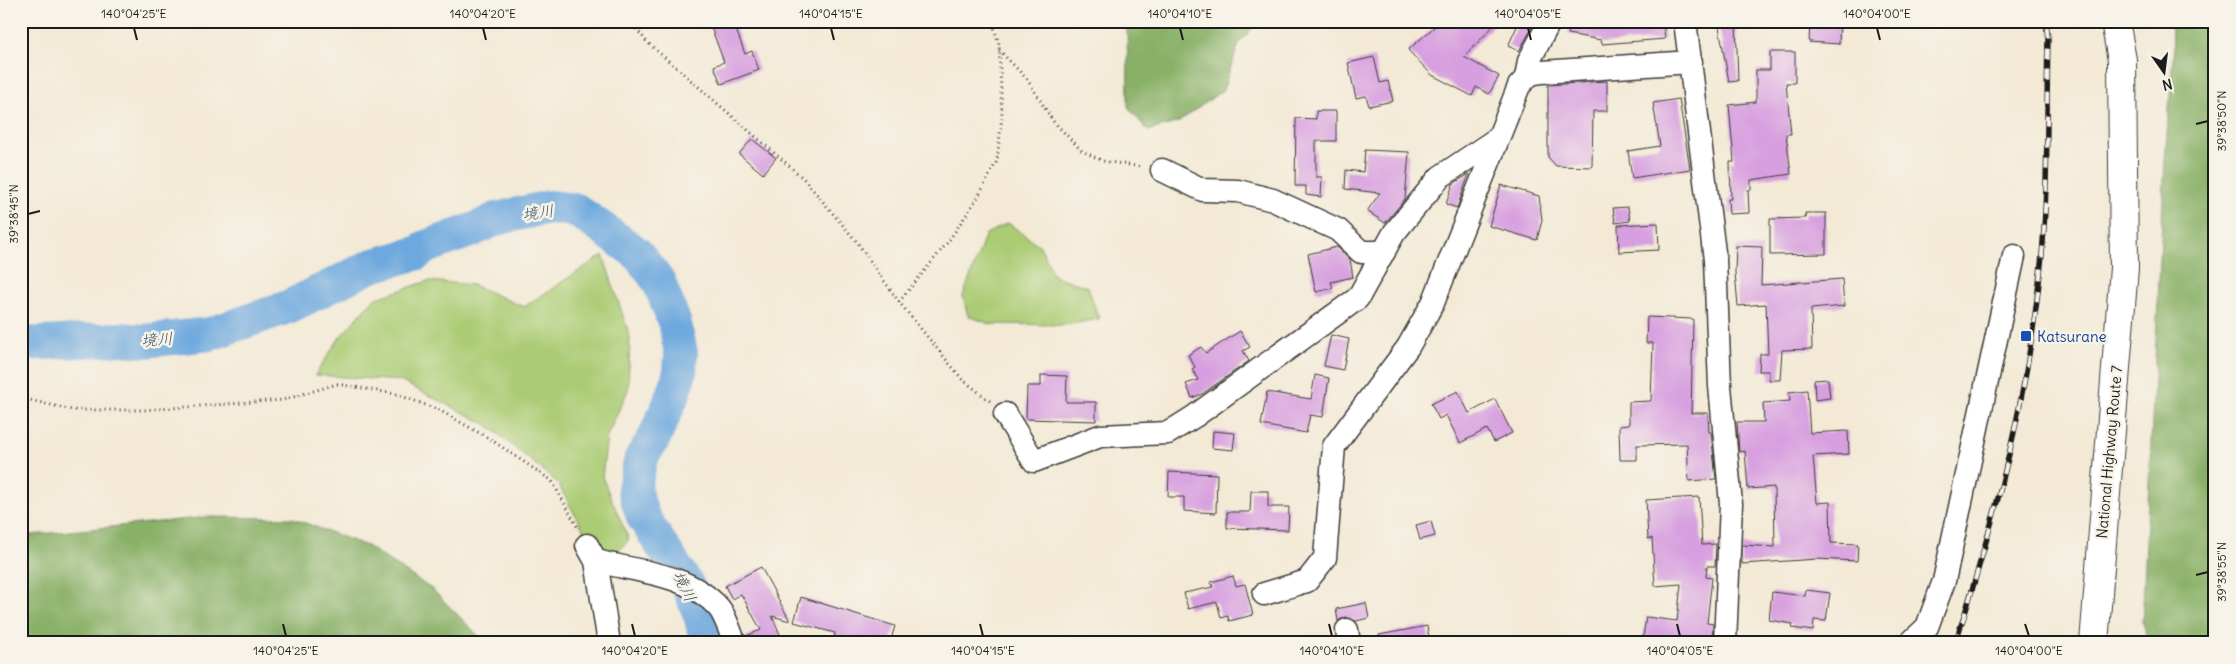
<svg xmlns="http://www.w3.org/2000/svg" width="2236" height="664" viewBox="0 0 2236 664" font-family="Delius,'Klee One',sans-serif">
  <rect width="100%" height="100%" fill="#f7f3e8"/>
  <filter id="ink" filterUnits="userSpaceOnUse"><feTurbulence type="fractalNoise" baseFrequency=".02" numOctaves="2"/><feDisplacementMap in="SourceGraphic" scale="10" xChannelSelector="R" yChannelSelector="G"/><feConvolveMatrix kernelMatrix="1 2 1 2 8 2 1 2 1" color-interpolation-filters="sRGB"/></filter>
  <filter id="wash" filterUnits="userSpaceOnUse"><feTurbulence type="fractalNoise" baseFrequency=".0096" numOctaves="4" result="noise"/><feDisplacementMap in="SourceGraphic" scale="20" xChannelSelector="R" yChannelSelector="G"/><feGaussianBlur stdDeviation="1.12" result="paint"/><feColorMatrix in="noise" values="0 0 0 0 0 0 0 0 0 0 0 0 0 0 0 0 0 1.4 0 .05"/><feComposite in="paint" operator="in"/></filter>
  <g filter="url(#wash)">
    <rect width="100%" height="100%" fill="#f3e9d5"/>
    <g fill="#abcc74" stroke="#647448">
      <polygon points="1008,223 1040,246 1054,276 1088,287 1099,319 1065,325 990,324 968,316 963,296 986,234"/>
      <polygon points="603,255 630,337 628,390 607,436 602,477 629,540 616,554 595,551 557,482 486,424 400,381 315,375 340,337 374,299 428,281 473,285 524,307"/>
    </g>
    <g fill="#88b066" stroke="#526641">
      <polygon points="1127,21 1258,21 1239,44 1223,90 1179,122 1148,131 1128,107"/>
      <polygon points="2169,21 2215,21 2215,643 2148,643 2142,623 2165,159 2174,45"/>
      <polygon points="208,517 292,518 367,546 433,590 486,643 21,643 21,536"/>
    </g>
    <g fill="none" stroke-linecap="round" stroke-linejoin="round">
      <polyline stroke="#6da8de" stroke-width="34" points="21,344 120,339 144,341 210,334 288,307 371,266 418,253 426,247 475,229 496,219 549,207 576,210 637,253 659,282 675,324 681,353 680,372 674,393 654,438 641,458 634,489 643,517 688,586 700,615 707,643"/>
    </g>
    <g id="blocks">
      <g fill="#d79fdf">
        <polygon points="726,21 733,21 745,54 752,51 759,70 721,84 714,66 724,62 711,27"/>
        <polygon points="1441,21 1498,21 1464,57 1499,76 1489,94 1476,87 1472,96 1432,75 1408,50"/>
        <polygon points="1571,21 1663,21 1665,39 1602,44 1601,40 1568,34"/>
        <polygon points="1718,21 1736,21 1738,81 1729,82"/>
        <polygon points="1810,21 1840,21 1839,44 1809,42"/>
        <polygon points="1519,22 1532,28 1519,51 1508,46"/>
        <polygon points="1770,52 1795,52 1795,83 1786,83 1791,134 1786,134 1791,174 1751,180 1751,190 1748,190 1749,213 1729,214 1728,199 1731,199 1730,162 1734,162 1729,105 1756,102 1756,70 1770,70"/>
        <polygon points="1374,57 1380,83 1388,81 1393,101 1369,106 1366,96 1356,98 1348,63"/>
        <polygon points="1607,81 1607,111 1593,111 1592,167 1556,166 1548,157 1548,85"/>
        <polygon points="1679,99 1690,169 1632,178 1628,151 1660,146 1653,103"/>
        <polygon points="1316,111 1336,111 1336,141 1316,141 1316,177 1322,177 1321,197 1306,195 1306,186 1295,186 1296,118 1316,119"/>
        <polygon points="752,139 776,158 763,174 739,154"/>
        <polygon points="1365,150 1409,152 1405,199 1385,223 1367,211 1380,193 1345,189 1346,170 1363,172"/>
        <polygon points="1469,174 1457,208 1446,204 1453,184"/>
        <polygon points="1501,185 1539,196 1542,220 1537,240 1489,226"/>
        <polygon points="1628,207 1630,221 1615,223 1613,208"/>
        <polygon points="1805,213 1826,213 1826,254 1770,255 1770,219 1806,218"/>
        <polygon points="1658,223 1659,250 1619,252 1618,225"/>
        <polygon points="1736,246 1762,247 1761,285 1842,279 1844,306 1811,309 1812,349 1782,350 1780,380 1769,380 1769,371 1759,371 1760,354 1768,354 1766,304 1738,306 1735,272"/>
        <polygon points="1337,247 1350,259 1353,277 1331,282 1333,288 1316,292 1308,254"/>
        <polygon points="1647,317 1693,319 1691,413 1708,413 1709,432 1711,432 1716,479 1689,481 1687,444 1637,445 1637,460 1620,460 1619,426 1629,425 1629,402 1651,401 1653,343 1646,343"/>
        <polygon points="1240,331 1250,347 1243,351 1249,361 1202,394 1192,398 1186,384 1198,380 1192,369 1195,367 1188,355 1201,347 1206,353"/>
        <polygon points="1331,335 1349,339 1343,370 1324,366"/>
        <polygon points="1041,375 1067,376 1066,402 1096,402 1096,421 1026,419 1027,386 1041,386"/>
        <polygon points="1315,375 1329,378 1323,417 1310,415 1306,433 1261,425 1267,392 1311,399"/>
        <polygon points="1828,379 1830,398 1815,400 1814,380"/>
        <polygon points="1807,390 1810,433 1848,431 1849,454 1813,456 1817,503 1830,502 1831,543 1858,544 1857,561 1817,559 1742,564 1742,545 1775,547 1774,487 1748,489 1745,451 1739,452 1737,422 1764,422 1763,403 1790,401 1789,392"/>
        <polygon points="1458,391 1469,413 1495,399 1512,433 1494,442 1487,429 1460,443 1446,415 1439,419 1431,404"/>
        <polygon points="1213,431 1235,433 1233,450 1212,448"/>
        <polygon points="1169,472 1217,474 1216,513 1184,511 1184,497 1168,497"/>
        <polygon points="1251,491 1268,491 1268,507 1289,507 1288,530 1227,528 1227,512 1250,512"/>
        <polygon points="1699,497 1702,545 1716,544 1715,566 1707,566 1706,577 1712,578 1707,623 1713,624 1712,643 1689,643 1643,637 1646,617 1677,621 1681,584 1655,586 1652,538 1648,539 1646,500"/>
        <polygon points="1431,521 1435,536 1420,540 1416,525"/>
        <polygon points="761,567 790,621 772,616 782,639 774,643 748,643 746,636 761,630 741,594 732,599 725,586"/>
        <polygon points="1233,576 1236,586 1245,584 1253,615 1229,621 1228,616 1221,618 1217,602 1188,609 1184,593 1213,587 1211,582"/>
        <polygon points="1806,590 1830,593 1826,621 1814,620 1813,631 1792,628 1793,624 1769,620 1772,592 1805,596"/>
        <polygon points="801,597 895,626 890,643 851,643 834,638 835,633 794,622"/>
        <polygon points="1366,603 1369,618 1356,621 1345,617 1338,621 1336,609"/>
        <polygon points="1427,626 1430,643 1380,643 1379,635"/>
      </g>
    </g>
  </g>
  <g filter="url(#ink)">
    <use href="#blocks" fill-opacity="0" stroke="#3c3b38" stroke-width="1"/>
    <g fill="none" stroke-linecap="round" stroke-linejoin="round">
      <g stroke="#3c3b38" stroke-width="25">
        <g id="street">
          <polyline points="1685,21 1715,260 1720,386 1731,504 1725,643"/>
          <polyline points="1526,78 1529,61 1550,21"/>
          <polyline points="1162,170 1203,190 1238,191 1273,200 1338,230 1361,252 1384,252"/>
          <polyline points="1005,414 1034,461 1100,436 1168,433 1195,416 1358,298 1394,233 1440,177 1498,138"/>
          <polyline points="587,545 596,561 609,643"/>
          <path d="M596,561C638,572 688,573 719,608C726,617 730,632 735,643"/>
          <polyline points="1264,594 1307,581 1325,558 1334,446 1408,347 1433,303 1519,86 1530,74 1542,72 1691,62"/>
          <polyline points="1347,630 1349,643"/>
          <polyline points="1910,643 1927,627 1944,581 2014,256"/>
        </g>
      </g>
      <g stroke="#3c3b38" stroke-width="30">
        <polyline id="highway" points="2094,643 2124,268 2122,60 2115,21"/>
      </g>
      <g stroke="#3c3b38" stroke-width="3" stroke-dasharray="1 4" stroke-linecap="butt">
        <polyline points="630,21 647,42 803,178 857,242 899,302 962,379 991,402"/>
        <polyline points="999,50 1027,79 1053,121 1082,151 1103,161 1142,167"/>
        <polyline points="899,302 948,242 978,197 997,161 1002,116 999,44 992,21"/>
        <polyline points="21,398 72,410 144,410 283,400 337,384 396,394 439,410 490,439 552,481 578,528"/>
      </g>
      <use href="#street" stroke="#fff" stroke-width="22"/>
      <use href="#highway" stroke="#fff" stroke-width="28"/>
      <g stroke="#1c1c1c" stroke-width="5.5">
        <path id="rail" d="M1955,643C1966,613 1974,583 1983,552C2010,461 2030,368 2040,274C2049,196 2046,117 2048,39L2046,21"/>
      </g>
      <use href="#rail" stroke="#f7f3e8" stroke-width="4" stroke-dasharray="11" stroke-linecap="butt"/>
    </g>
  </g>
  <path fill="none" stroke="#1c1c1c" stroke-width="2" d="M134,28L137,40M483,28L486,40M831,28L834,40M1180,28L1183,40M1528,28L1531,40M1877,28L1880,40M2196,124L2208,121M28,214L40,211M2196,575L2208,572M283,624L286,636M632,624L635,636M980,624L983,636M1329,624L1332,636M1677,624L1680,636M2025,624L2029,636"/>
  <rect fill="#1a4fb4" stroke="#f7f3e8" stroke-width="2" x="2020" y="330" width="12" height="12" rx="2.5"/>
  <g text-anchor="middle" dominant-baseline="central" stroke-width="5" stroke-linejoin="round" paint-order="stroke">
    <g font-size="15" fill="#164399" stroke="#f7f3e8" text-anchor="start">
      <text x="2037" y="336">Katsurane</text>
    </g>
    <g font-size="15" fill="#1c1c1c" stroke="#f7f3e8">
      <text transform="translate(2109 452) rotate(-85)">National Highway Route 7</text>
    </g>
    <g font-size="16" font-style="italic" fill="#3c546a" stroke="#f7f3e8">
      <text transform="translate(538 212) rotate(-8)">境川</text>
      <text transform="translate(157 339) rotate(-5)">境川</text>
      <text transform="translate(685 586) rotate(64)">境川</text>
    </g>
  </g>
  <rect width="2236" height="664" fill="none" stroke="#f7f3e8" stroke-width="55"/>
  <g transform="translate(2164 72) rotate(166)" stroke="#f7f3e8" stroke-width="4" paint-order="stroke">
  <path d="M0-4L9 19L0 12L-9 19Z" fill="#1c1c1c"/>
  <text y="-8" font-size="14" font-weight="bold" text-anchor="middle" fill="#1c1c1c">N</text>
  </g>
  <rect x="28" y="28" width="2180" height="608" fill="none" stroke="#1c1c1c" stroke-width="2"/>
  <g font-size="12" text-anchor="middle" fill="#1c1c1c">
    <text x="134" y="18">140°04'25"E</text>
    <text x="483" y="18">140°04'20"E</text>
    <text x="831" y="18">140°04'15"E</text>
    <text x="1180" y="18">140°04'10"E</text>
    <text x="1528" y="18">140°04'05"E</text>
    <text x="1877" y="18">140°04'00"E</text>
    <text transform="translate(2222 121) rotate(-90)" y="4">39°38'50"N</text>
    <text transform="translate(14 214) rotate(-90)" y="4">39°38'45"N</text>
    <text transform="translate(2222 572) rotate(-90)" y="4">39°38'55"N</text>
    <text x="286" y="655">140°04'25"E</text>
    <text x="635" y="655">140°04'20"E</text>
    <text x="983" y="655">140°04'15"E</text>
    <text x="1332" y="655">140°04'10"E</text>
    <text x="1680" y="655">140°04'05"E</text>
    <text x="2029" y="655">140°04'00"E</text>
  </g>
</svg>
